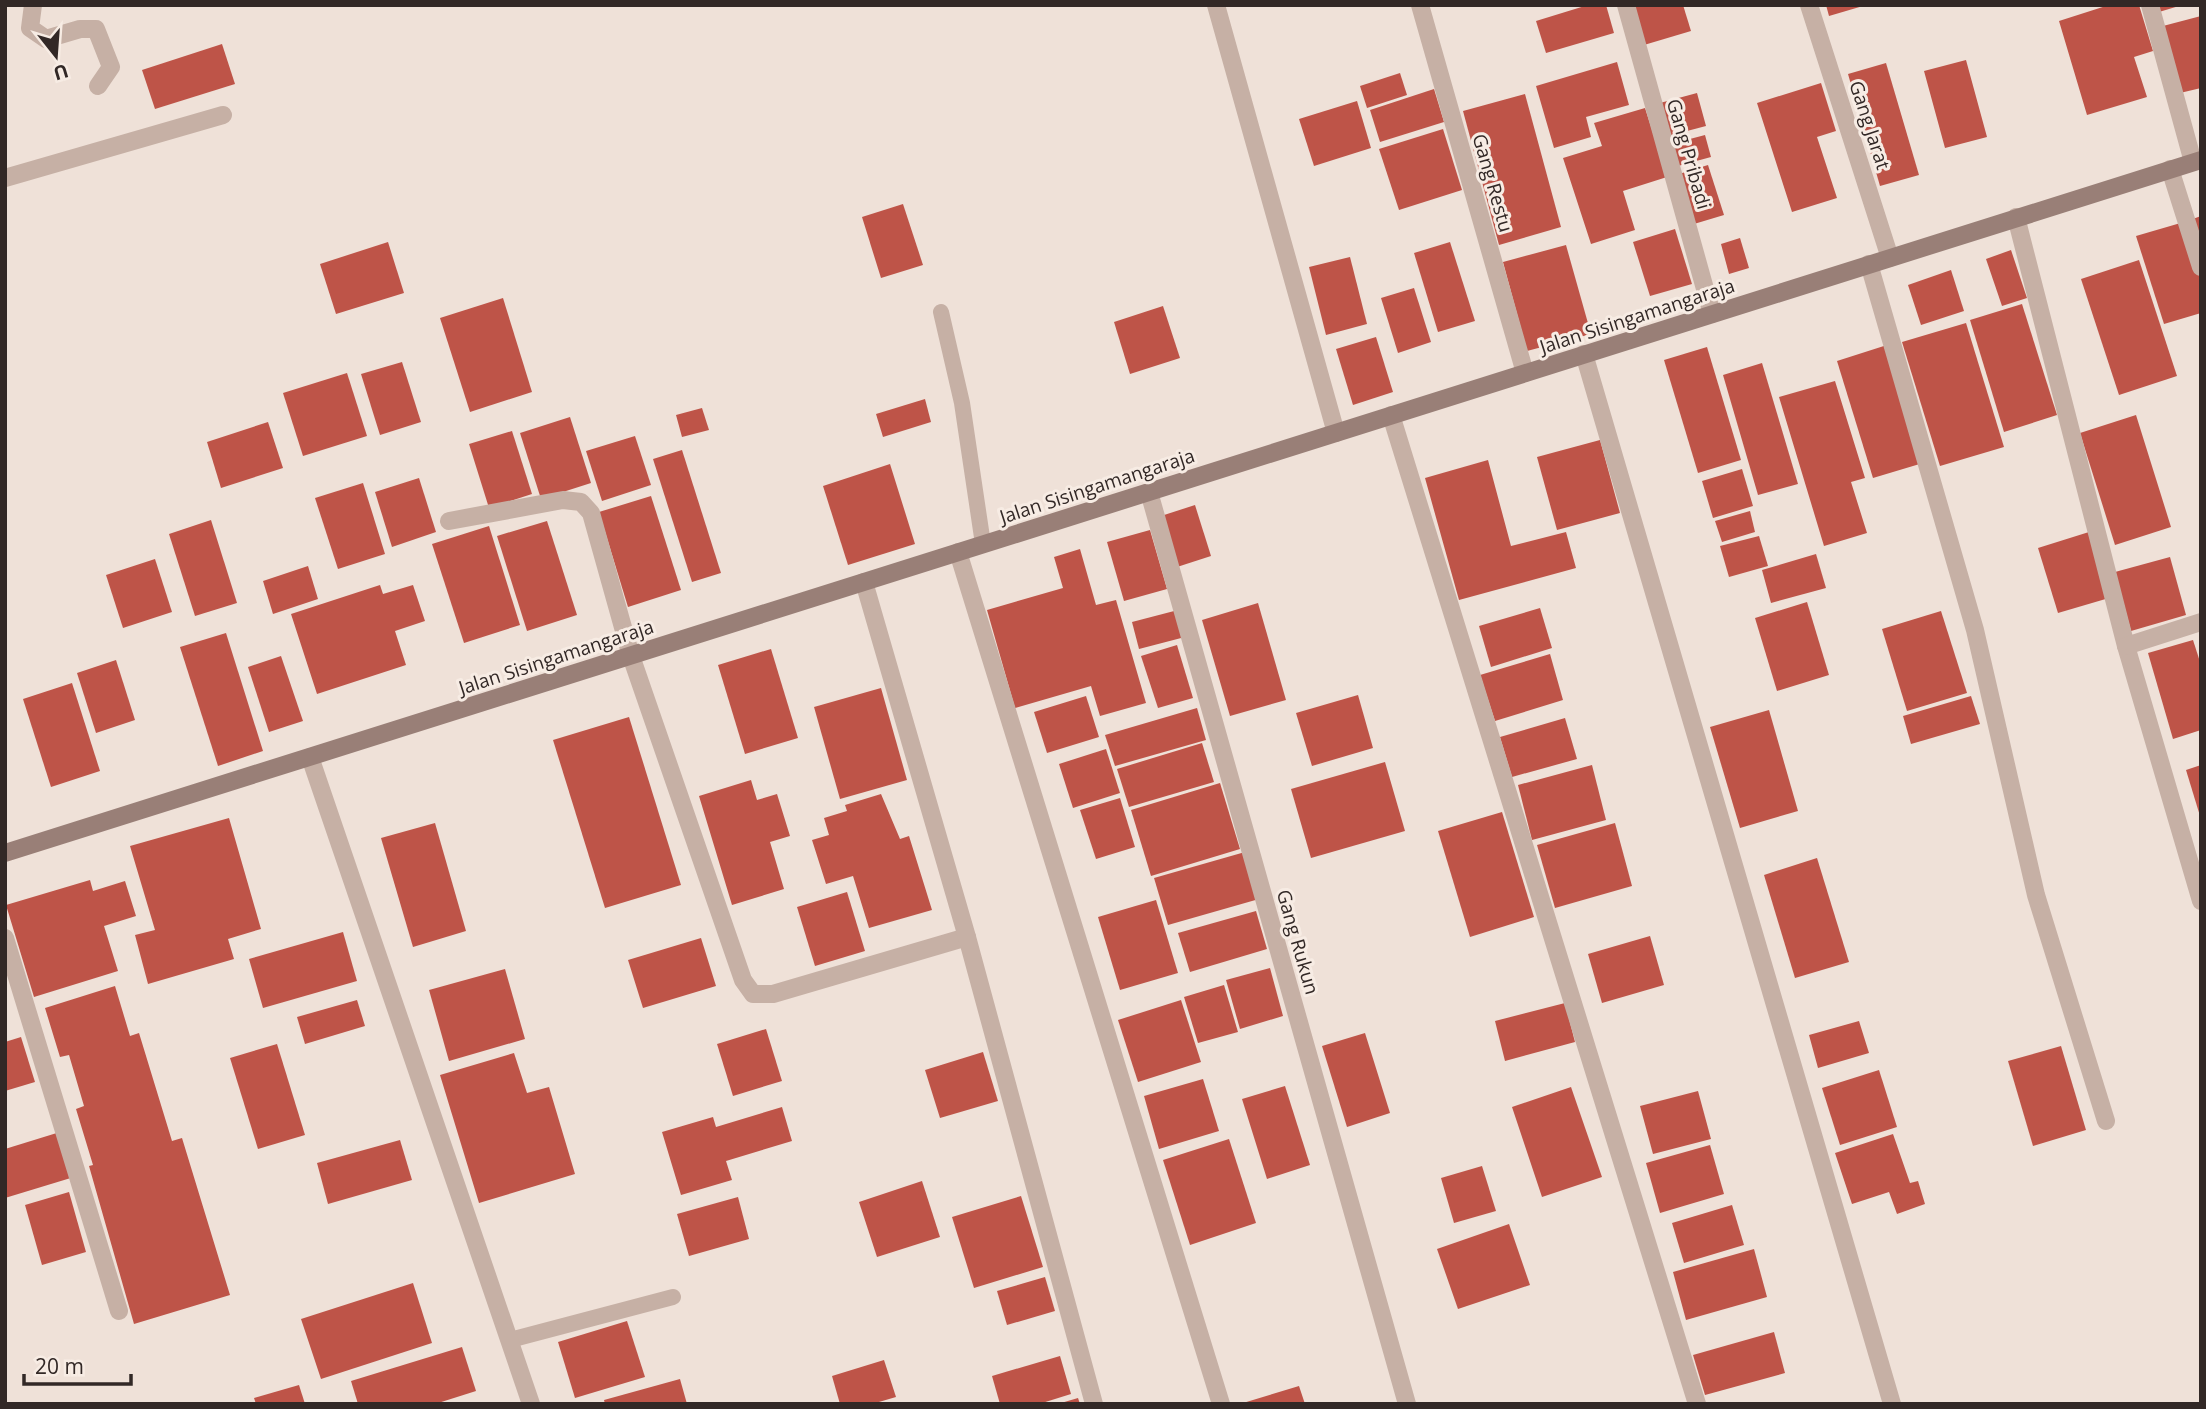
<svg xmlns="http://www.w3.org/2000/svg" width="2206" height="1409" viewBox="0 0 2206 1409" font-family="'Open Sans',sans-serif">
  <rect width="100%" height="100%" fill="#efe1d8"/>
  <g fill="#be5448">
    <polygon points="1588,5 1606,5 1614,33 1546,53 1536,21"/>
    <polygon points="1633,5 1683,5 1691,31 1644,45"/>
    <polygon points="1826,5 1863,5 1863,6 1829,16"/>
    <polygon points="2109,5 2139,5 2153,51 2134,57 2147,97 2087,115 2059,21"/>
    <polygon points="2157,5 2179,5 2179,6 2159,12"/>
    <polygon points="2201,16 2201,88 2180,93 2163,26"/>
    <polygon points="222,44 235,84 155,109 142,70"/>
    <polygon points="1966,60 1987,137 1945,148 1924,71"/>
    <polygon points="1617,62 1629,105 1586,117 1591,137 1554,148 1536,86"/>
    <polygon points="1886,63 1919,175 1880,186 1848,74"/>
    <polygon points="1400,73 1407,95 1367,108 1360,86"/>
    <polygon points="1821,83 1836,131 1817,137 1837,198 1792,212 1757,103"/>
    <polygon points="1434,89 1444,122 1380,142 1370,110"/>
    <polygon points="1697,93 1706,126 1668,136 1660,103"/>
    <polygon points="1525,94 1561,227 1499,245 1463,111"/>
    <polygon points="1357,101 1371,148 1314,166 1299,119"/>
    <polygon points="1645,108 1667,177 1623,191 1635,230 1591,244 1563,158 1602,146 1594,123"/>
    <polygon points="1443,129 1462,190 1399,210 1379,149"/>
    <polygon points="1705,135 1711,157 1678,166 1671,144"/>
    <polygon points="1708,165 1724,215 1694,224 1679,174"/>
    <polygon points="903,204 923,265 881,278 862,217"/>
    <polygon points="2201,216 2201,253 2190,220"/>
    <polygon points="2184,222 2201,277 2201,313 2164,324 2136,236"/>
    <polygon points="1675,229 1692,284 1650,296 1633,242"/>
    <polygon points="1740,238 1749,268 1729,274 1721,244"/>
    <polygon points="388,242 404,293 336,314 320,264"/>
    <polygon points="1450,242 1475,321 1438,332 1414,253"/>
    <polygon points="1566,245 1591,334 1527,351 1503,262"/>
    <polygon points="2011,250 2027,298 2002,306 1986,259"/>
    <polygon points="1350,257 1367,324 1326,335 1309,267"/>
    <polygon points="2139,260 2177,376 2119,395 2081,279"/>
    <polygon points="1951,270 1964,311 1921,325 1908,285"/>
    <polygon points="1414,288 1431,342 1398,353 1381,298"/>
    <polygon points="503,298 532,392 470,412 440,318"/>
    <polygon points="2022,304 2057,415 2004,432 1970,320"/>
    <polygon points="1163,306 1180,358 1130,374 1114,322"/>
    <polygon points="1966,323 2004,447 1940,466 1902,342"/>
    <polygon points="1376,337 1393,392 1353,405 1336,349"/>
    <polygon points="1887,345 1923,463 1873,478 1837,361"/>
    <polygon points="1707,347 1741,460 1698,473 1664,360"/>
    <polygon points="402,362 421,422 380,435 361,374"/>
    <polygon points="1762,363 1798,484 1758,495 1723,375"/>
    <polygon points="347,373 367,436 303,456 283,393"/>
    <polygon points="1835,381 1865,478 1851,482 1867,533 1824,546 1779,397"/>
    <polygon points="925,399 931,422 883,437 876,414"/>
    <polygon points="702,408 709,430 682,437 676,415"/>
    <polygon points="2136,415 2171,527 2115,545 2080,433"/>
    <polygon points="570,417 591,483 541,499 520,433"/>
    <polygon points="268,422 283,468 221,488 207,442"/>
    <polygon points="512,431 532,494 489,508 469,444"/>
    <polygon points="635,436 651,485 602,501 586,451"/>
    <polygon points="1600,440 1620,513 1557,530 1537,457"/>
    <polygon points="682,450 721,573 692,582 653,459"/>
    <polygon points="1488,460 1511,546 1566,532 1576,568 1459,600 1425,478"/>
    <polygon points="890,464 915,544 848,565 823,486"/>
    <polygon points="1742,469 1753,506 1713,518 1702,481"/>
    <polygon points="419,478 436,532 392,547 375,492"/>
    <polygon points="363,483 385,554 338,569 315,498"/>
    <polygon points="651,496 681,590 628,607 599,512"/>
    <polygon points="1195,505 1211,556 1177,567 1161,516"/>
    <polygon points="1750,511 1755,532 1722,542 1715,521"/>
    <polygon points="211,520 237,603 195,616 169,534"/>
    <polygon points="547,521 577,615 527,631 497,536"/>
    <polygon points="489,526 520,625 464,643 432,544"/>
    <polygon points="1150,530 1167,589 1124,601 1107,542"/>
    <polygon points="2089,532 2109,598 2058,613 2038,548"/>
    <polygon points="1759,536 1768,566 1729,577 1720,546"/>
    <polygon points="1080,549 1096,605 1116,600 1146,703 1100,716 1091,686 1015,708 987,610 1063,588 1054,557"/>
    <polygon points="1816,554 1826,588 1771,603 1762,570"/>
    <polygon points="2170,557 2186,615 2131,631 2115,572"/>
    <polygon points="155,559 172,612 123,628 106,575"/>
    <polygon points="308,566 318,599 273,614 263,581"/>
    <polygon points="380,585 383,594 413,585 425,621 395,631 406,665 317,694 291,614"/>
    <polygon points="1807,602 1829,675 1777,691 1755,618"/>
    <polygon points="1258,603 1286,700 1230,716 1202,620"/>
    <polygon points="1540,608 1552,648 1491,667 1479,626"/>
    <polygon points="1178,610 1185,637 1139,649 1132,622"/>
    <polygon points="1941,611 1967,693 1907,711 1882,629"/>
    <polygon points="226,633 263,751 218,766 180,647"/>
    <polygon points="2193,640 2201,665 2201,730 2173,739 2148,653"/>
    <polygon points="1177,645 1193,698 1158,708 1141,656"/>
    <polygon points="771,649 798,738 745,754 718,665"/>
    <polygon points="1550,654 1563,700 1495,721 1480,675"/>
    <polygon points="281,656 303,721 269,732 248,667"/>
    <polygon points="116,660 135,720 96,733 77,673"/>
    <polygon points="72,683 100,771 51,787 23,699"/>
    <polygon points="881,688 907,780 840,799 814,707"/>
    <polygon points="1358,695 1373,748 1312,766 1296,713"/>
    <polygon points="1086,696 1099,737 1047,753 1034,712"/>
    <polygon points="1971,696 1980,724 1911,744 1903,716"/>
    <polygon points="1197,708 1206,740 1115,766 1105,735"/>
    <polygon points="1769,710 1798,811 1740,828 1710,727"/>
    <polygon points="629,717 681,885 605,908 553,740"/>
    <polygon points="1565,718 1577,759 1512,777 1500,737"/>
    <polygon points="1202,743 1214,782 1129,807 1117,769"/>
    <polygon points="1106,749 1120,793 1073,808 1059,764"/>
    <polygon points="1385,762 1405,831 1311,858 1291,789"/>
    <polygon points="1592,765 1606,820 1532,840 1518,785"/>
    <polygon points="2201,765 2201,815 2200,816 2186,770"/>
    <polygon points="751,780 757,800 777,794 790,836 770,842 784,889 732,905 699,796"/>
    <polygon points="1220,783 1240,849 1151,876 1131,810"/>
    <polygon points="881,794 900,839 909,836 932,910 869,928 853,876 826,884 812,840 829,835 824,818 847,811 845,805"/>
    <polygon points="1120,798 1135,847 1096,859 1080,810"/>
    <polygon points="1502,812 1534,917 1470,937 1438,831"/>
    <polygon points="229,818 261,929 228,939 234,959 148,984 135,935 155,930 130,846"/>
    <polygon points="435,823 466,931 413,947 381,838"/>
    <polygon points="1615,823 1632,886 1555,908 1537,845"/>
    <polygon points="1245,852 1259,899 1168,925 1154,878"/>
    <polygon points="1817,858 1849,962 1795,978 1764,875"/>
    <polygon points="90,880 93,891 125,881 136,916 104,926 118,971 34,997 6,905"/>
    <polygon points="847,892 865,951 815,966 797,907"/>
    <polygon points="1156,900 1178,973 1120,990 1098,917"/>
    <polygon points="1256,911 1267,949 1190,972 1178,933"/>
    <polygon points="343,932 357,981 263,1008 249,959"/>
    <polygon points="1650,936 1664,985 1602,1003 1588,954"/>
    <polygon points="701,938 716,986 643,1008 628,960"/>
    <polygon points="1270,968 1283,1016 1240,1029 1226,980"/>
    <polygon points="505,969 525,1039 449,1061 429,990"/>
    <polygon points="1224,985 1238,1032 1198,1043 1184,997"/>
    <polygon points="115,986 130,1036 139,1033 172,1141 182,1138 230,1295 134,1324 89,1166 93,1165 76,1109 84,1106 69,1055 60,1057 45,1008"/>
    <polygon points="357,1000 365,1026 305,1044 297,1017"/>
    <polygon points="1181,1000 1201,1062 1138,1082 1118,1020"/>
    <polygon points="1565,1003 1575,1042 1505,1061 1495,1021"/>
    <polygon points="1859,1021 1869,1053 1818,1068 1809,1035"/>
    <polygon points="766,1029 782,1081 733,1096 717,1044"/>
    <polygon points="1365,1033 1390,1113 1347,1127 1322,1046"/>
    <polygon points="21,1037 35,1082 5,1091 5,1042"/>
    <polygon points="277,1044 305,1135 258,1149 230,1058"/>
    <polygon points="2061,1046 2086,1130 2033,1146 2008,1061"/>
    <polygon points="983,1052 998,1101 940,1118 925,1070"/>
    <polygon points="514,1053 527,1093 549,1087 575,1174 479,1203 440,1075"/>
    <polygon points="1879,1070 1897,1127 1840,1145 1822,1088"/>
    <polygon points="1203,1079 1219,1131 1159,1149 1144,1096"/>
    <polygon points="1285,1086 1310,1165 1267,1179 1242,1099"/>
    <polygon points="1571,1087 1602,1177 1542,1197 1512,1107"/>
    <polygon points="1698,1091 1711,1139 1653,1154 1640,1106"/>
    <polygon points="782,1107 792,1141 726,1161 732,1180 681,1195 662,1132 713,1117 716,1127"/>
    <polygon points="60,1132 74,1177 5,1198 5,1149"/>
    <polygon points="1893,1134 1910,1183 1918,1181 1925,1204 1897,1214 1889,1192 1852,1204 1835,1153"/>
    <polygon points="1229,1139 1256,1223 1190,1245 1163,1160"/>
    <polygon points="400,1140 412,1180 328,1204 317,1163"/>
    <polygon points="1710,1145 1724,1194 1660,1213 1646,1163"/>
    <polygon points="1482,1166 1496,1211 1454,1223 1441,1178"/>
    <polygon points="922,1181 940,1237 877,1257 859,1202"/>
    <polygon points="69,1192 86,1252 42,1265 25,1205"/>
    <polygon points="1021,1196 1043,1267 974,1288 952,1217"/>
    <polygon points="738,1197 749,1239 689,1256 677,1214"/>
    <polygon points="1732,1205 1744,1245 1684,1263 1672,1223"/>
    <polygon points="1509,1224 1530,1285 1458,1309 1437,1249"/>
    <polygon points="1754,1249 1767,1297 1686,1320 1673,1272"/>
    <polygon points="1045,1277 1055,1311 1007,1325 997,1291"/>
    <polygon points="413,1283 432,1343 321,1379 301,1319"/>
    <polygon points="627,1321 645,1377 575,1398 558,1342"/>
    <polygon points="1774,1332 1785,1373 1705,1395 1693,1355"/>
    <polygon points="462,1347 476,1391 435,1404 358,1404 351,1381"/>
    <polygon points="1060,1356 1071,1394 1039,1404 1000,1404 992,1376"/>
    <polygon points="884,1360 896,1397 872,1404 840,1404 832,1376"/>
    <polygon points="680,1379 687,1404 605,1404 604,1400"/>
    <polygon points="299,1385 305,1404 256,1404 254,1398"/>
    <polygon points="1299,1386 1305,1404 1243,1404 1243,1403"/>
    <polygon points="1078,1398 1080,1404 1061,1404 1061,1403"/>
  </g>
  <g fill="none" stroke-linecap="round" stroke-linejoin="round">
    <g stroke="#c6b0a5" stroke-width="16">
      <polyline points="941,312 962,403 983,544"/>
      <polyline points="510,1340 673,1297"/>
    </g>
    <g stroke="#c6b0a5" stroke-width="18">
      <polyline points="33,5 30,28 46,39 80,29 96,29 111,67 98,86"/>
      <polyline points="1216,5 1336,433"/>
      <polyline points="1420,5 1525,373"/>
      <polyline points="1626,5 1712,314"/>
      <polyline points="1809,5 1890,258"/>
      <polyline points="2150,5 2193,162"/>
      <polyline points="2170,169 2201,267"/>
      <polyline points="5,178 223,115"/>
      <polyline points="2016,217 2126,646 2201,901"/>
      <polyline points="1869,264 1975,630 2036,895 2106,1121"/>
      <polyline points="1584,354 1892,1404"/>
      <polyline points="1391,415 1697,1404"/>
      <polyline points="1149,492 1407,1404"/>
      <polyline points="449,521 563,500 581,502 591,513 631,656 743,980 753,994 773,994 967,937"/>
      <polyline points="958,552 1221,1404"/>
      <polyline points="864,582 967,937 1094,1404"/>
      <polyline points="2126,646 2201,622"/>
      <polyline points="310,757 531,1404"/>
      <polyline points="5,938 119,1311"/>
    </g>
    <polyline stroke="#997f77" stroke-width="18" points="5,853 2201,160"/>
  </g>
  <g text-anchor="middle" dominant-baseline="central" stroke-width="6" stroke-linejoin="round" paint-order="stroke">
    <g font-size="19" fill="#322826" stroke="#f7ece4">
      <text transform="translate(1870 125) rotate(72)">Gang Jarat</text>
      <text transform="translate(1689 154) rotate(74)">Gang Pribadi</text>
      <text transform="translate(1493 183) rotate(74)">Gang Restu</text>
      <text transform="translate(1637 316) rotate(-18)">Jalan Sisingamangaraja</text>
      <text transform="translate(1097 486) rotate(-18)">Jalan Sisingamangaraja</text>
      <text transform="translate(556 657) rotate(-18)">Jalan Sisingamangaraja</text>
      <text transform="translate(1298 942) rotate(74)">Gang Rukun</text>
    </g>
  </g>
  <rect width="2206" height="1409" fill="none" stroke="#322826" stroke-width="14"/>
  <g transform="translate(56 56) rotate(163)" stroke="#f7ece4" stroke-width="5" paint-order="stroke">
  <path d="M0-5L12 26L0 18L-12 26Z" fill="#322826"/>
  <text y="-10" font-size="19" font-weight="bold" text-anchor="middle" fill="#322826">U</text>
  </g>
  <path d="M24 1374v10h107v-10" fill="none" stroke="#322826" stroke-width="3.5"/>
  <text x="35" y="1374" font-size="21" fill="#322826" stroke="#f7ece4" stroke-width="5" paint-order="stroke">20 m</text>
</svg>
